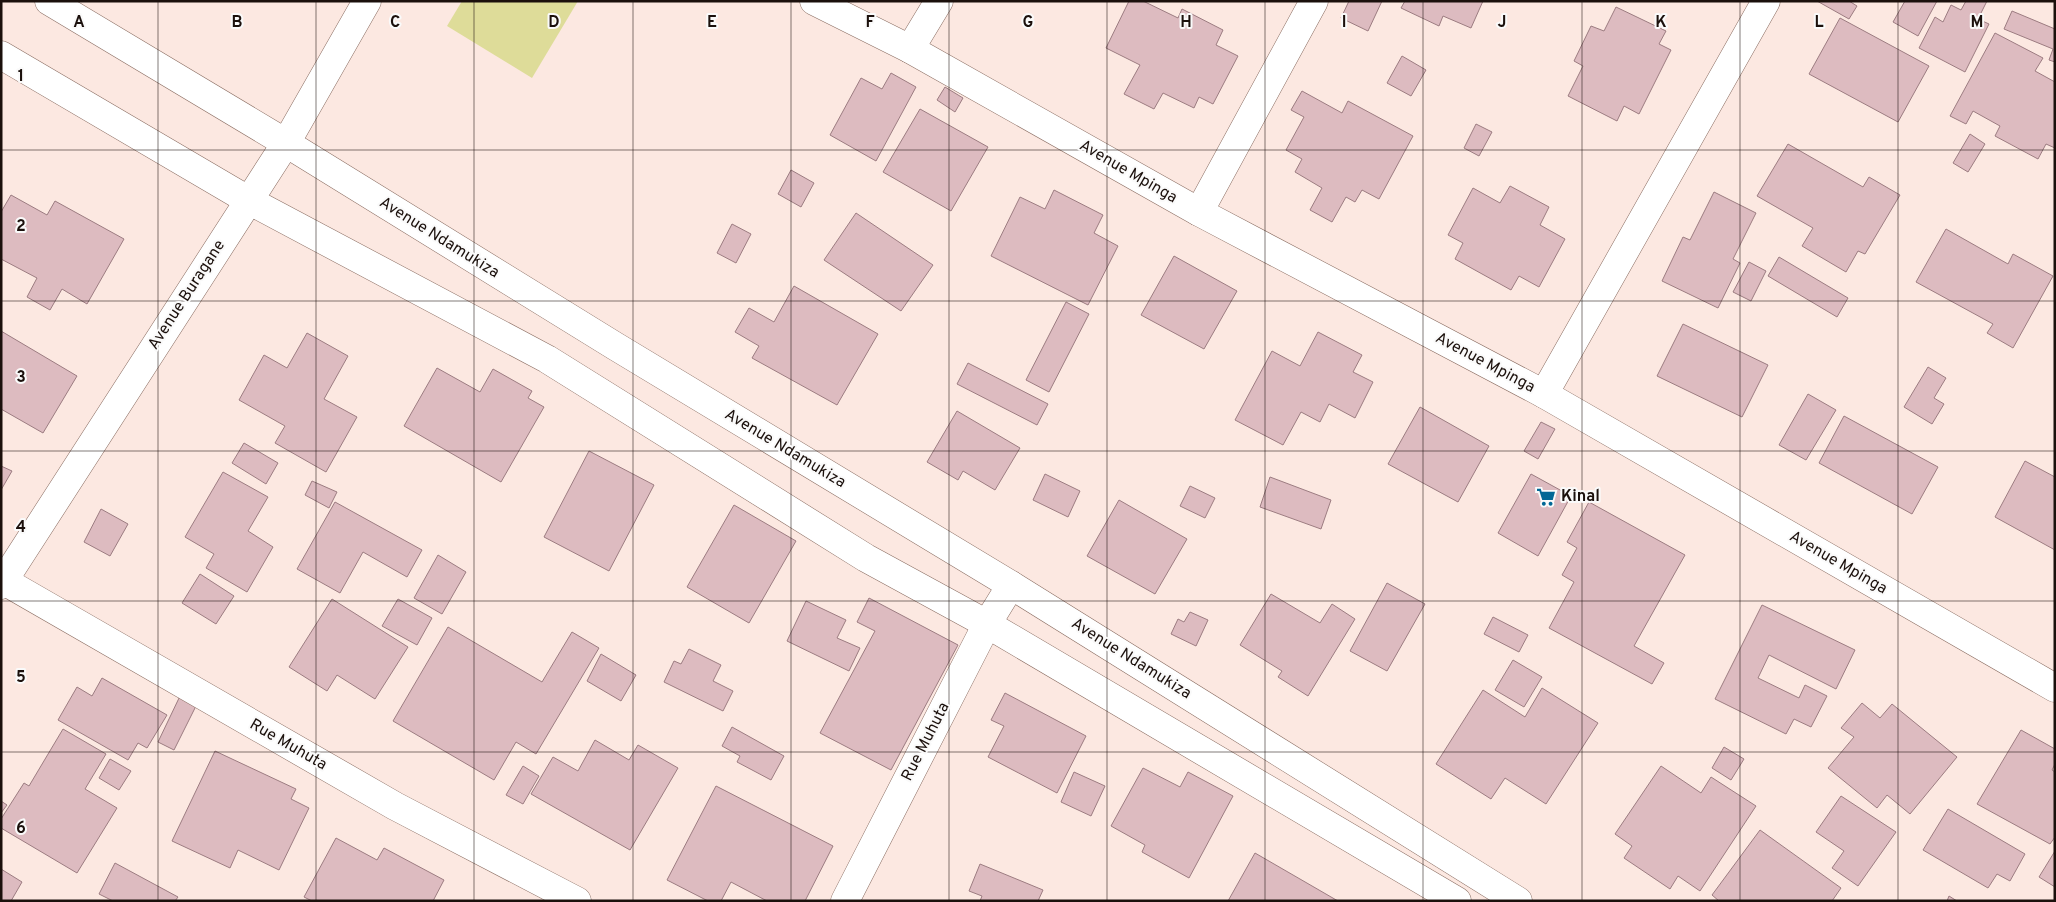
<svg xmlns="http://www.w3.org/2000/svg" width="2056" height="902" viewBox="0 0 2056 902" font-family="Overpass,sans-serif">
  <rect width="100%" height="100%" fill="#fce8e1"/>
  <polygon fill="#dedc99" points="462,1 578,1 532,78 447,26"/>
  <g fill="#ddbbc0" stroke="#9c7c81">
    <polygon points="1129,1 1143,1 1178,18 1182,9 1223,30 1216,45 1238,56 1213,104 1199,97 1194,108 1163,93 1154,109 1124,94 1140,65 1106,48"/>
    <polygon points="1349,1 1382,1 1368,31 1341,18"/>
    <polygon points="1405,1 1483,1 1471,28 1443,16 1439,26 1401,8"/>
    <polygon points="1817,1 1849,1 1857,6 1849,19"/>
    <polygon points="1905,1 1937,1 1918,36 1893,22"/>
    <polygon points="1966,1 1987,1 1978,19 1989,24 1965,72 1919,48 1935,17 1943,22 1951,5 1961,10"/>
    <polygon points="1616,7 1666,31 1659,44 1671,50 1639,114 1624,106 1617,121 1568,96 1583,66 1574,61 1591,26 1604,31"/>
    <polygon points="2012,11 2055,29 2055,62 2049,60 2053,49 2004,29"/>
    <polygon points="1840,18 1929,66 1898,122 1809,74"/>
    <polygon points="1995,33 2043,58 2035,71 2055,82 2055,148 2046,144 2038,159 1995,136 2000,126 1973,111 1966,124 1950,116"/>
    <polygon points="1402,56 1426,70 1411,96 1387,83"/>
    <polygon points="891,73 916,87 876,161 830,135 861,78 882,89"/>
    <polygon points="945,87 963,98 955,112 937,100"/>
    <polygon points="1302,91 1342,113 1348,101 1413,136 1379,199 1362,190 1355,202 1346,197 1332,222 1310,210 1322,188 1295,172 1302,159 1286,150 1304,117 1291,110"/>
    <polygon points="920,109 988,147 951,211 883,172"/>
    <polygon points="1476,124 1492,132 1479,156 1464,148"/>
    <polygon points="1970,134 1985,144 1968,172 1953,163"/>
    <polygon points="1788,144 1863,187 1869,177 1900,195 1865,254 1858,251 1846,272 1802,246 1813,228 1757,196"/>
    <polygon points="791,170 814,183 801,207 778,194"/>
    <polygon points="1510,186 1549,207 1540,225 1565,239 1539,287 1519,276 1511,290 1455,259 1463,243 1448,235 1473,188 1500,203"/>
    <polygon points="1054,190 1103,215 1094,233 1118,246 1088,305 991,256 1020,197 1045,209"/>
    <polygon points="1714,192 1756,213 1733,259 1740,263 1718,308 1662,281 1683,237 1690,240"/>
    <polygon points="11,195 47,215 55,201 124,239 87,304 62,289 50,310 27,297 37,278 1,259 1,212"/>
    <polygon points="856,213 933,265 901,311 824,260"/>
    <polygon points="732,224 751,234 736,263 717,253"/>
    <polygon points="1946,229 2008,264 2013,254 2053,276 2013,348 1987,333 1993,324 1916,282"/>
    <polygon points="1174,256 1237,291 1204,349 1141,315"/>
    <polygon points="1779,257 1848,298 1837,317 1768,276"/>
    <polygon points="1749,262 1766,271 1751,301 1733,292"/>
    <polygon points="794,286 878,334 837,405 752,358 759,346 735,332 749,308 774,322"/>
    <polygon points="1066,302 1089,314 1049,392 1026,380"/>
    <polygon points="1683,324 1768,365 1742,417 1657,376"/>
    <polygon points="1,331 77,376 43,433 1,409"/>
    <polygon points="1318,332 1362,355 1353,372 1373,382 1355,418 1329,404 1320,422 1301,412 1283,445 1235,420 1272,351 1300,366"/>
    <polygon points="307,333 348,356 324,399 357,417 326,472 275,443 285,426 239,400 264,355 287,368"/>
    <polygon points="968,363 1048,404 1037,425 957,384"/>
    <polygon points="1928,367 1946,378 1934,398 1944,404 1932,424 1904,407"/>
    <polygon points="437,368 480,392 493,369 532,391 528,398 544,407 501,482 404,426"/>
    <polygon points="1808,394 1836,410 1806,460 1779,445"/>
    <polygon points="1420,407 1489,446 1458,502 1388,464"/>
    <polygon points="957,411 1020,448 995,490 963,471 958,480 927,462"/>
    <polygon points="1844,416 1938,467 1912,514 1819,463"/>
    <polygon points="1541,422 1555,429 1538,459 1524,451"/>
    <polygon points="244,443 278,463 266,484 232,463"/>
    <polygon points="589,451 654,485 609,571 544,537"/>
    <polygon points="2025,461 2055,477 2055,550 1995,517"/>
    <polygon points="1,466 12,471 1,490"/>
    <polygon points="223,472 268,497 248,531 273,547 247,592 206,568 214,554 185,537"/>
    <polygon points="1045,474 1080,491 1068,517 1033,500"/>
    <polygon points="1531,474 1571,496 1538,556 1498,533"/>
    <polygon points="1270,477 1331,500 1321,529 1260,507"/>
    <polygon points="312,481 337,492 329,508 305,495"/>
    <polygon points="1190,486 1215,498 1205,518 1180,506"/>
    <polygon points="1119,500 1187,539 1155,594 1087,556"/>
    <polygon points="335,502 422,550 407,577 363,552 340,593 297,569"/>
    <polygon points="1589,502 1685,555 1634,646 1664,663 1652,684 1549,628 1574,582 1562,575 1577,548 1567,542"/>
    <polygon points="734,505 796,541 749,623 687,587"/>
    <polygon points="101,509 128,524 110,556 84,542"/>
    <polygon points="438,555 466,572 442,614 414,598"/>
    <polygon points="200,574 234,596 216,624 182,603"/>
    <polygon points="1387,583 1425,604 1387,671 1350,651"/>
    <polygon points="1271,594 1320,623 1332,604 1355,619 1308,696 1278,677 1282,671 1240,645"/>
    <polygon points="869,598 958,645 891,770 820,733 875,631 857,622"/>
    <polygon points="332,599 408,647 375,699 337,675 327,691 289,667"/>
    <polygon points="398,599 432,618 417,645 382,626"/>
    <polygon points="806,601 846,620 837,638 860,648 849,671 787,641"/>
    <polygon points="1762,605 1855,650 1836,689 1769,655 1758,678 1799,698 1805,685 1827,696 1811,727 1794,719 1786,734 1715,699"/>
    <polygon points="1190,612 1208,620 1196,646 1171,634 1178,619 1184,622"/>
    <polygon points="1493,617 1528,635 1519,652 1484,634"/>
    <polygon points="448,627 542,682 572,632 599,648 536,754 516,742 494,780 393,721"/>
    <polygon points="689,649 721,665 713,681 733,691 723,711 664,682 674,661 681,664"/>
    <polygon points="601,654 636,675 621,701 587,681"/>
    <polygon points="1513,660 1542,677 1524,707 1495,690"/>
    <polygon points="102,678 167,715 147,748 138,743 128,760 58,720 77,687 92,696"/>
    <polygon points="1542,688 1598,723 1546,804 1505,778 1491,799 1436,764 1483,690 1525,717"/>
    <polygon points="1005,693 1086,736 1057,793 988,757 1004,726 991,720"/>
    <polygon points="180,696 197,704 174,750 158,742"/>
    <polygon points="1862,703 1880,718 1892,704 1957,757 1910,814 1887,795 1877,808 1828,768 1854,737 1841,728"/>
    <polygon points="732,727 784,756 771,780 737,762 740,756 722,746"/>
    <polygon points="63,729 106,754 85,789 117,808 77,873 1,828 1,819 24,783 29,786"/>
    <polygon points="2021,730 2055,749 2055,764 2052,770 2055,772 2055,837 2050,844 1977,804"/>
    <polygon points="595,740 629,760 638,745 678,768 630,850 531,794 553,757 578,771"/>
    <polygon points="1724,747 1744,759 1731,780 1712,768"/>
    <polygon points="215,751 296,789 291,799 309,808 279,870 238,850 230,868 172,841"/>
    <polygon points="110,759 131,771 119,790 99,778"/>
    <polygon points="523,766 539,776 523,804 506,795"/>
    <polygon points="1661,766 1701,793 1711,777 1756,806 1700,891 1678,876 1670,889 1624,858 1632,846 1615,834"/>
    <polygon points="1143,768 1180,787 1188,772 1233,796 1189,878 1142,852 1145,845 1111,826"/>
    <polygon points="1074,772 1105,786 1091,816 1061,802"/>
    <polygon points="716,786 833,846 805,901 767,901 731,882 721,901 708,901 667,880"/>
    <polygon points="1841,796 1896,832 1858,886 1832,868 1844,851 1816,832"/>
    <polygon points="1,801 7,805 1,813"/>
    <polygon points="1948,809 2025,854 2010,881 1997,874 1988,888 1923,850"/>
    <polygon points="1760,830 1841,888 1832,901 1719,901 1712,895"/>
    <polygon points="336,838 377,860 384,848 444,880 433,901 312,901 304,897"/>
    <polygon points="2055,851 2055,887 2039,877"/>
    <polygon points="1255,853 1338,901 1228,901"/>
    <polygon points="115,863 178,897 175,901 113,901 99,894"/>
    <polygon points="980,864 1043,890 1038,901 980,901 982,896 969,891"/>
    <polygon points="1,869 22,882 11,901 1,901"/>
    <polygon points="1949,896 1957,901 1947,901"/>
  </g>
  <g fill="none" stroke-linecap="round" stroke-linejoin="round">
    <g stroke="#8a6d62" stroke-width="29">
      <g id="minor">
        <polyline points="49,1 286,143 615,346 1011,585 1518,901"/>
        <polyline points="814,1 910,49 1199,212 1544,394 2055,688"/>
        <polyline points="910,49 939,1"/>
        <polyline points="1,55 248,200 547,359 866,558 987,624 1457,901"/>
        <polyline points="1199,212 1314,1"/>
        <polyline points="1544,394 1766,1"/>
        <polyline points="4,581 395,806 577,901"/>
        <polyline points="1,585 286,143 367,1"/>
        <polyline points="845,901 987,624 1011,585"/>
      </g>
    </g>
    <use href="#minor" stroke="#fff" stroke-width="28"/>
  </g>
  <path fill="none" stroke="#1b100c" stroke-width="1" stroke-opacity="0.55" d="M158,1V901M316,1V901M474,1V901M633,1V901M791,1V901M949,1V901M1107,1V901M1265,1V901M1423,1V901M1582,1V901M1740,1V901M1898,1V901M1,150H2055M1,301H2055M1,451H2055M1,601H2055M1,752H2055"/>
  <defs>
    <g id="supermarket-bare" transform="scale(1.5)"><path d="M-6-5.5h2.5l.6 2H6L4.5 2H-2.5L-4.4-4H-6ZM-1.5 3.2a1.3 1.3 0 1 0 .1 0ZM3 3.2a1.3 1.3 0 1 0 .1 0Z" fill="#016896" stroke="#fafafa" stroke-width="2.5" paint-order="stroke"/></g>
  </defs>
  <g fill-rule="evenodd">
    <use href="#supermarket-bare" x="1546" y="497"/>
  </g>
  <g text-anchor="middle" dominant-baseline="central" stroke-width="4" stroke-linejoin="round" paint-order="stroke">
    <g font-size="16" fill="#1b100c" stroke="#fafafa">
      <text transform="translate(1128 172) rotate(30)">Avenue Mpinga</text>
      <text transform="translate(439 238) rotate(32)">Avenue Ndamukiza</text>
      <text transform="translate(187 295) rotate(-57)">Avenue Buragane</text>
      <text transform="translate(1485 363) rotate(28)">Avenue Mpinga</text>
      <text transform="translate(785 449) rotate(31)">Avenue Ndamukiza</text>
      <text transform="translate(1838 563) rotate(30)">Avenue Mpinga</text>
      <text transform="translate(1131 659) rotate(32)">Avenue Ndamukiza</text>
      <text transform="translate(926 742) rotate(-63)">Rue Muhuta</text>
      <text transform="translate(288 745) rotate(30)">Rue Muhuta</text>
    </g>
    <g font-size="16" font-weight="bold" fill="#1b100c" stroke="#fafafa" text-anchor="start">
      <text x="1561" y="497">Kinal</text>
    </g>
  </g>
  <g font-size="16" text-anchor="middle" font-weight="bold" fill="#1b100c" stroke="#fafafa" stroke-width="4" stroke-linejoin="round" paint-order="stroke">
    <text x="79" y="27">A</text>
    <text x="237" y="27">B</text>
    <text x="395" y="27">C</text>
    <text x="554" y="27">D</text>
    <text x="712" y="27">E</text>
    <text x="870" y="27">F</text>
    <text x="1028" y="27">G</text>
    <text x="1186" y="27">H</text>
    <text x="1344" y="27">I</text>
    <text x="1502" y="27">J</text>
    <text x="1661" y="27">K</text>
    <text x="1819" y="27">L</text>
    <text x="1977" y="27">M</text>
    <text x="21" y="81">1</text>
    <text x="21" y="231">2</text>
    <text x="21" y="382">3</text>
    <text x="21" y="532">4</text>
    <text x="21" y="682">5</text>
    <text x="21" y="833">6</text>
  </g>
  <rect width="2056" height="902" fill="none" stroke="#1b100c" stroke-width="5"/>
</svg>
